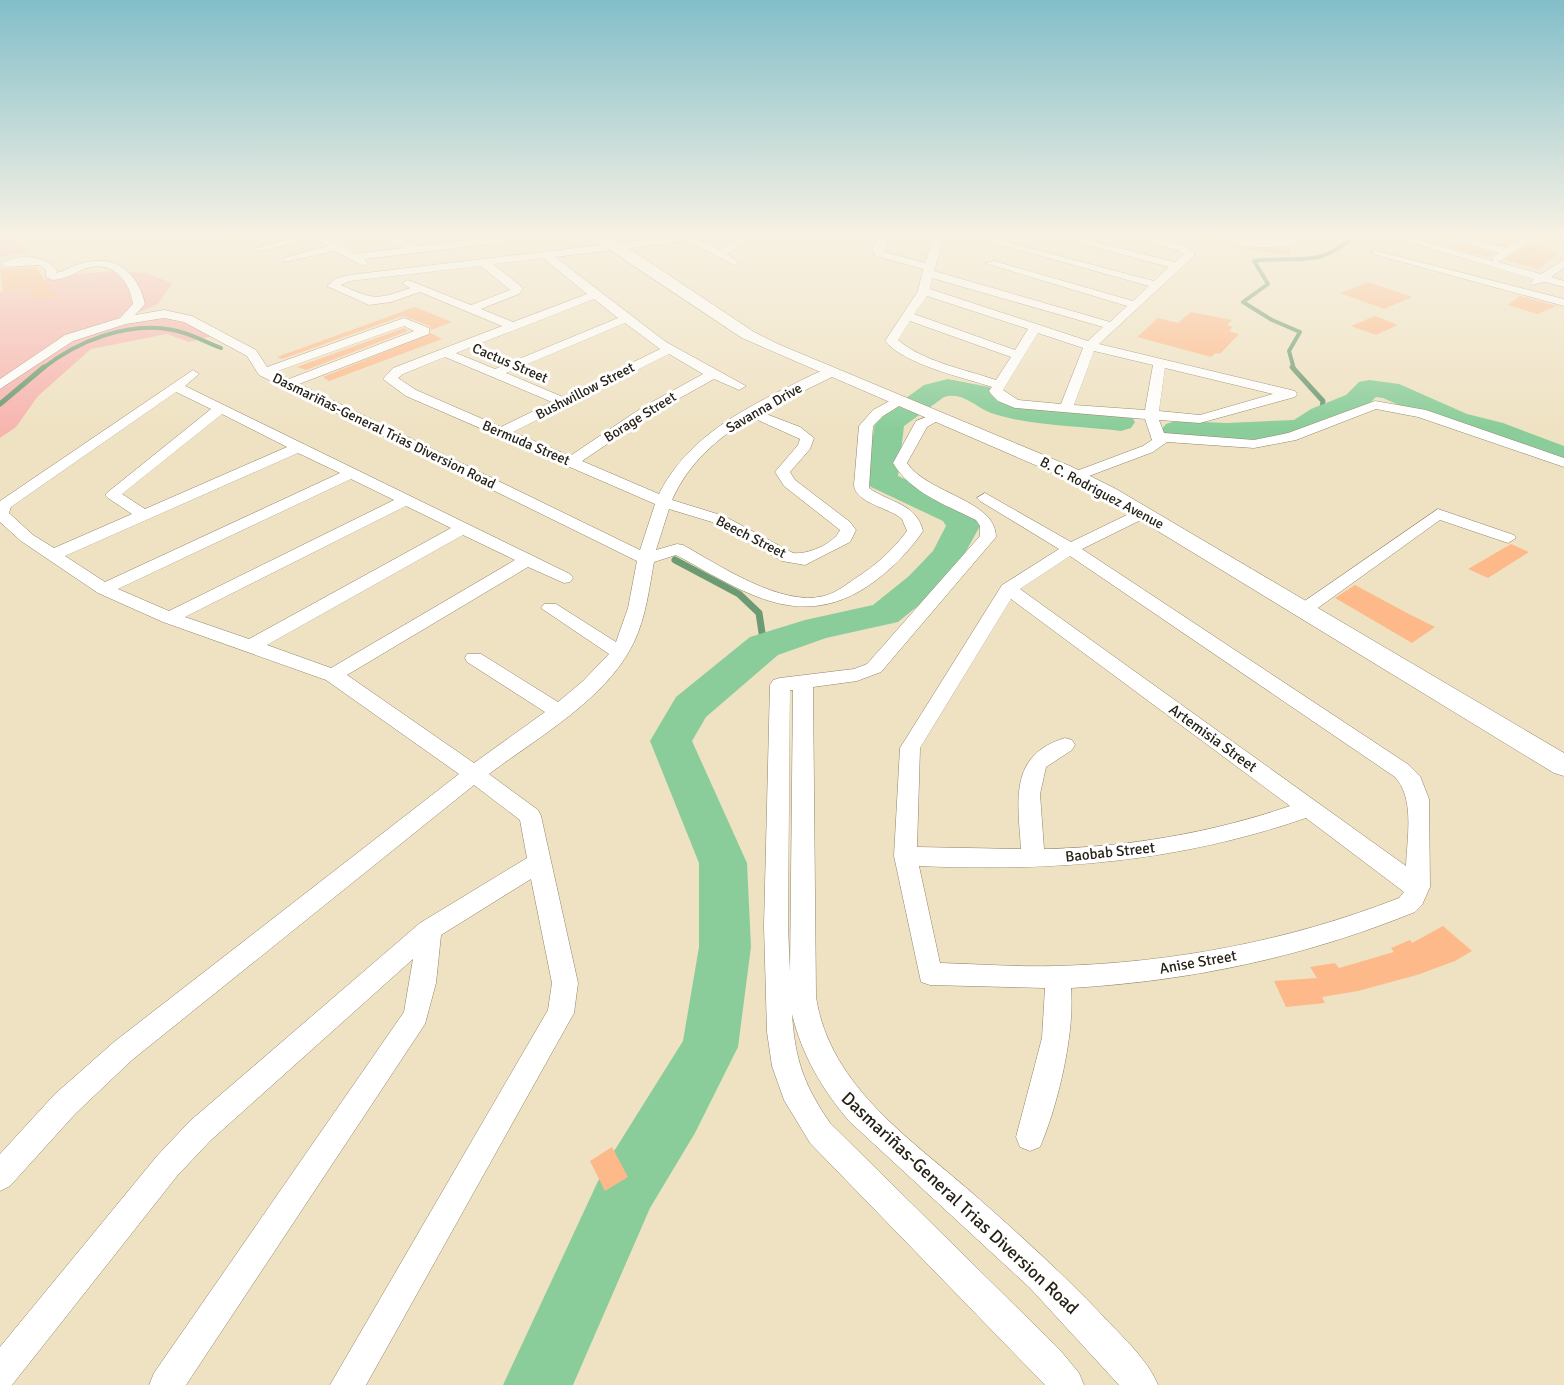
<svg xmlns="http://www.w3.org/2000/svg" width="1564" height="1385" viewBox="0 0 1564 1385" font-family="Signika,sans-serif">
  <rect width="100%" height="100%" fill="#efe2c3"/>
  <g fill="#f7b5b0">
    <polygon points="17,237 27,252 0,257 0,240"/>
    <path d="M114,271L146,273L172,283L158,304L132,315C163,316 189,322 217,335L189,342L167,334L91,349L38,396L16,427L0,438V292L35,287L51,276Z"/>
  </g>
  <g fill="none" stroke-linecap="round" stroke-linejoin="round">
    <g stroke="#6c9a73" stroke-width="4">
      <path d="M42,369C77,341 128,321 173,330C190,333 205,342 221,348"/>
      <path d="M1294,369L1289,351L1300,332L1272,320L1243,302L1268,284L1254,261C1302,255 1316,270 1357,234"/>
    </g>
    <g stroke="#6c9a73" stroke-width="5">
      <polyline points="1292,367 1323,401 1321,415"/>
      <polyline points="0,404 44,367"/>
    </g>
    <polyline stroke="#6c9a73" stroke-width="7" points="675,560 739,594 759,613 764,646"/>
    <g fill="#8acd9a" fill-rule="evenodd">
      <path d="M948,379L989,387L1015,402L1121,413L1131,416L1135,422L1131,428L1121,431C1081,426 1029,426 991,413C975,407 963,391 944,397L904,426L898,476L967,507L980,526L960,562L935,592L898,622L826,638L778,655L706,717L692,741L747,863L751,947L738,1047L695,1133L650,1208L573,1385H503L606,1164L683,1041L699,947V863L650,741L676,697L750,637L805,620L873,605L909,576L933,551L946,526L943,521L871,487L866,480L875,423L880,417L924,385Z"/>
      <polygon points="1369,380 1399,384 1467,414 1503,423 1564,446 1564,465 1484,436 1448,427 1383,398 1376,397 1366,407 1301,437 1227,441 1166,436 1161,430 1166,424 1176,421 1227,423 1294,420 1311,409 1346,395 1359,382"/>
    </g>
  </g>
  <g fill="#fdb98a">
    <polygon points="1473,234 1526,234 1507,246 1469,236"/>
    <polygon points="1544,234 1562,234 1539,249 1558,254 1538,269 1505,260"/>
    <polygon points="1214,237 1248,248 1292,246 1290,255 1214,245"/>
    <polygon points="1457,243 1494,254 1488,257 1451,247"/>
    <polygon points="36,267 56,297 38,301 26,288 3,292 0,269"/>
    <polygon points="1368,282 1398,292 1412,297 1384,309 1340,293"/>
    <polygon points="1520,296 1557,306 1537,314 1508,305"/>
    <polygon points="415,307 452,322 431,330 430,326 403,316 282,359 277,357"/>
    <polygon points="1191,312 1232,320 1227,325 1233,327 1229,331 1239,334 1220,354 1216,353 1211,357 1137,337 1158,318 1178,323"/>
    <polygon points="1375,316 1398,325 1376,335 1351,326"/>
    <polygon points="404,328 408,331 306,370 297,367"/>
    <polygon points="431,333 442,339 329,381 323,377"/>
    <polygon points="1511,544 1529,552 1488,578 1468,569"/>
    <polygon points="1355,585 1407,613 1435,627 1412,643 1335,598"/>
    <polygon points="1443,926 1472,951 1455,961 1417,975 1358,991 1322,997 1325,1003 1286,1007 1274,981 1317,978 1310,967 1335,963 1339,968 1394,952 1391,948 1410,940 1412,943"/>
    <polygon points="612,1147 628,1177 605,1191 590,1161"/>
  </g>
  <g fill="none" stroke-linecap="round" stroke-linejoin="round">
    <g stroke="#918468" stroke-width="1">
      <g id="minor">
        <polygon points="231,234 249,234 227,239 226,237"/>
        <polygon points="306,234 321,234 355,254 404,248 380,234 393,234 417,246 521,234 527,237 522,240 364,259 368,263 363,266 335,251 284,262 284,258 328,246 314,238 261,251 256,248"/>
        <path d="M694,234H725L699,239L719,250L748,234H760L727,254L739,262L734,265L687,241L555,257L666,342L746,386L739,390L714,379L653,413L582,461L659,494C685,442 734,414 784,389C799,382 815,372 831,368L836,369V375L761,412L800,427L814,438L810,449L790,472L795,480L850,522L856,530L850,542L805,565L782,561L712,522L669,509L656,550L677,544L683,545C719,565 781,607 824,596C836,593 847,584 856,578C876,565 893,550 907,531L902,519C890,508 855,503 854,485L859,426L873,410L899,396L904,397V403L883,416L873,426L869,488C890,503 916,503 923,531C908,553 890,571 868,586C797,633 740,589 676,555L654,562C649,589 646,617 634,642C608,698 537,738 489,774L538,810L541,816L578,983L574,1013L366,1385H330L548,1010L552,983L531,879L441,935L436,983L425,1024L186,1385H149L154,1373L404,1012L413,959L210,1141L177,1176L12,1385H0V1347L157,1156L190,1121L420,923L527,858L520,820L474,785L132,1060L75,1114L10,1186L0,1191V1154L55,1094L114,1042L459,774L326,680L163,622L98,593L21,541L0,522V501L193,370L199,374L185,386L570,574L573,578L570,582L564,583L528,567L347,675L474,763L545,712L467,662L465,658L467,654H481L558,702L583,681L609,654L541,608L544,604H556L616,642L628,608L637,561L259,375L247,356L184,322L164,318L126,324L73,341L0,389V379L65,335L120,318L133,304C129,279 111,259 84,269C73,274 65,279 53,280L46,277V270L39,265L6,267L1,264C16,253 45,255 57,270L56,273C65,271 73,265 83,263C115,254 138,272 145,304L135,315L164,310L192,316L256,350L267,367L404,318L429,328V334L299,384L640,550L655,504L406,396L383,379L393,368L502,326L420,292L391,302L369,305L327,286L335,279L349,275ZM543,258L587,294L513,322L481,309L519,294L523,288L493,264ZM481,266L510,290L471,305L408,280L402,283L410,288C376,300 374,300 341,285L350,281ZM594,299L618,318L495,369L456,353ZM625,323L660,349L563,397L506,373ZM404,326L414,331L289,379L275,372ZM669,354L703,374L643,407L570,456L513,432ZM445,357L552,402L501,427L416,390L398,378L403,374ZM176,392L211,409L108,492L105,495L108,498L132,514L54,548L33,535L9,513L11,507ZM222,414L287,447L145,509L122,494ZM751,417L800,439L798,445L775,472L784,486L840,530C834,544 807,555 793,553L724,516L672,500C689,462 717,439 751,417ZM298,453L340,473L105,582L65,556ZM351,479L394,500L169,611L118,589ZM406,506L451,528L249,639L185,617ZM463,535L515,560L331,668L267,645Z"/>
        <path d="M880,234H890L884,252L925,263L935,234H945L934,271L1110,322L1127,306L985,263L994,261L1133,301L1149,286L991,242V238L1154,281L1169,267L1047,234H1064L1175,262L1184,254L1179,251L1123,234C1145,234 1176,239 1194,252V256L1099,344L1295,391L1297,394L1295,397L1200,423L1159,420L1164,433L1254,440L1288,433L1375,401L1426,410L1564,458V467L1418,417L1376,409L1296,440L1254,448L1167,442L1153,452L1081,479H1071L1068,476L1071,473L1143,446L1152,440L1145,419L1015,408L998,401L991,394L989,391L992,387C962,377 905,365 885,341L918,291L923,269L876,256L872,250ZM932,278L1103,327L1088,341L930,289ZM927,296L1028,329L1015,350L914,314ZM910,321L1011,357L996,380C964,369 924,362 898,340ZM1038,333L1083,348L1061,404L1018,400L1003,390ZM1094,351L1153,365L1145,410L1074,405ZM1165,368L1273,394L1200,415L1159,411Z"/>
        <path d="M1214,234L1274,241L1298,234H1311C1290,253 1236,250 1214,234Z"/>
        <polygon points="1382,234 1398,234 1493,261 1493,257 1499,253 1432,234 1449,234 1507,248 1530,234 1542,234 1498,262 1541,274 1564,260 1564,268 1551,277 1564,281 1564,287 1545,282 1532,285 1530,283 1534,279"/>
        <polygon points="1373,250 1564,299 1564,306 1373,254"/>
        <path d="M939,412L946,416L927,427L907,463C928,494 996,500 996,537L881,672L857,681L813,687L816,997C830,1088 914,1141 978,1198C1020,1235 1062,1273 1101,1314C1121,1336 1147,1358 1158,1385H1119L1030,1288L849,1121C822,1089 802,1055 792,1014C795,1060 804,1085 830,1123L1060,1350L1079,1373L1084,1385H1045L810,1143L784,1100L772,1066L767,1032L764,926L770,685L773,680L780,678L854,669L867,664L980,536V526L976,520C946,505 911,493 893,463L916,421ZM790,690H793L790,972L788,926Z"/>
        <path d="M985,493L1071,542L1137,510H1149L1151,513L1149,516L1082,549L1409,765L1420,776L1429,799L1430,887L1422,905L1415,912C1304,957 1191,981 1071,988C1075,1033 1058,1105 1040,1147L1030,1151L1020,1147L1016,1137L1042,1038L1045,988L930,985L921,982L894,856L900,748L1002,585L1059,549L980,501L977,498ZM1070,556L1395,777C1415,799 1407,837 1406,866L1020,589ZM1011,599L1290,806C1211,833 1128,847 1044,849L1040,794L1046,767L1072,750L1075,745L1072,740L1065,738C1008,755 1018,802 1021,849L917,847L920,748ZM1306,818L1404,892L1399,898C1289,941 1172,963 1055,966C1016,967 978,964 940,963L919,866C1054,872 1178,862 1306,818Z"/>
        <polygon points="1438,509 1514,535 1516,538 1508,543 1440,520 1308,615 1296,615 1293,611 1296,607"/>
      </g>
    </g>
    <g stroke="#918468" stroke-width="1">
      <polygon id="tertiary" points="586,234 603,234 621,243 754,332 778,344 1070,466 1116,489 1564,753 1564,776 1554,773 1102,497 1056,474 742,338"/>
    </g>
    <use href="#minor" fill="#fff" fill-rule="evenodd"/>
    <use href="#tertiary" fill="#fff" fill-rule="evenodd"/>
  </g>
  <linearGradient id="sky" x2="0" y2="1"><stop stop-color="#82bec9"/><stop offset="0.55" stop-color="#f8f2e4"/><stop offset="1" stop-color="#f8f2e4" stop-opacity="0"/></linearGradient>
  <rect width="1564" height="428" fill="url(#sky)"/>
  <g text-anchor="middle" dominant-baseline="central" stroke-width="6" stroke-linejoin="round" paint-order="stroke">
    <g font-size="14" fill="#272217" stroke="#fff">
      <text transform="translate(510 363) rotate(23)">Cactus Street</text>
      <text transform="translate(585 391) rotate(-27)">Bushwillow Street</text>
      <text transform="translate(764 408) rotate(-30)">Savanna Drive</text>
      <text transform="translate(640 417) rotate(-32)">Borage Street</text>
      <text transform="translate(384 431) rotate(26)">Dasmariñas-General Trias Diversion Road</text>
      <text transform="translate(526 443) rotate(23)">Bermuda Street</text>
      <text transform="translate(1102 493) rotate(28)">B. C. Rodriguez Avenue</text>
      <text transform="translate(751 537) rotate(27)">Beech Street</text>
    </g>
    <g font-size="15" fill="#272217" stroke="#fff">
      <text transform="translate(1213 738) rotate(36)">Artemisia Street</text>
      <text transform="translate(1110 852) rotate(-6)">Baobab Street</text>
      <text transform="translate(1198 962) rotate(-10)">Anise Street</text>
    </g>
    <g font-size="18" fill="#272217" stroke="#fff">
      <text transform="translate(960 1203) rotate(43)">Dasmariñas-General Trias Diversion Road</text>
    </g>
  </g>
</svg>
